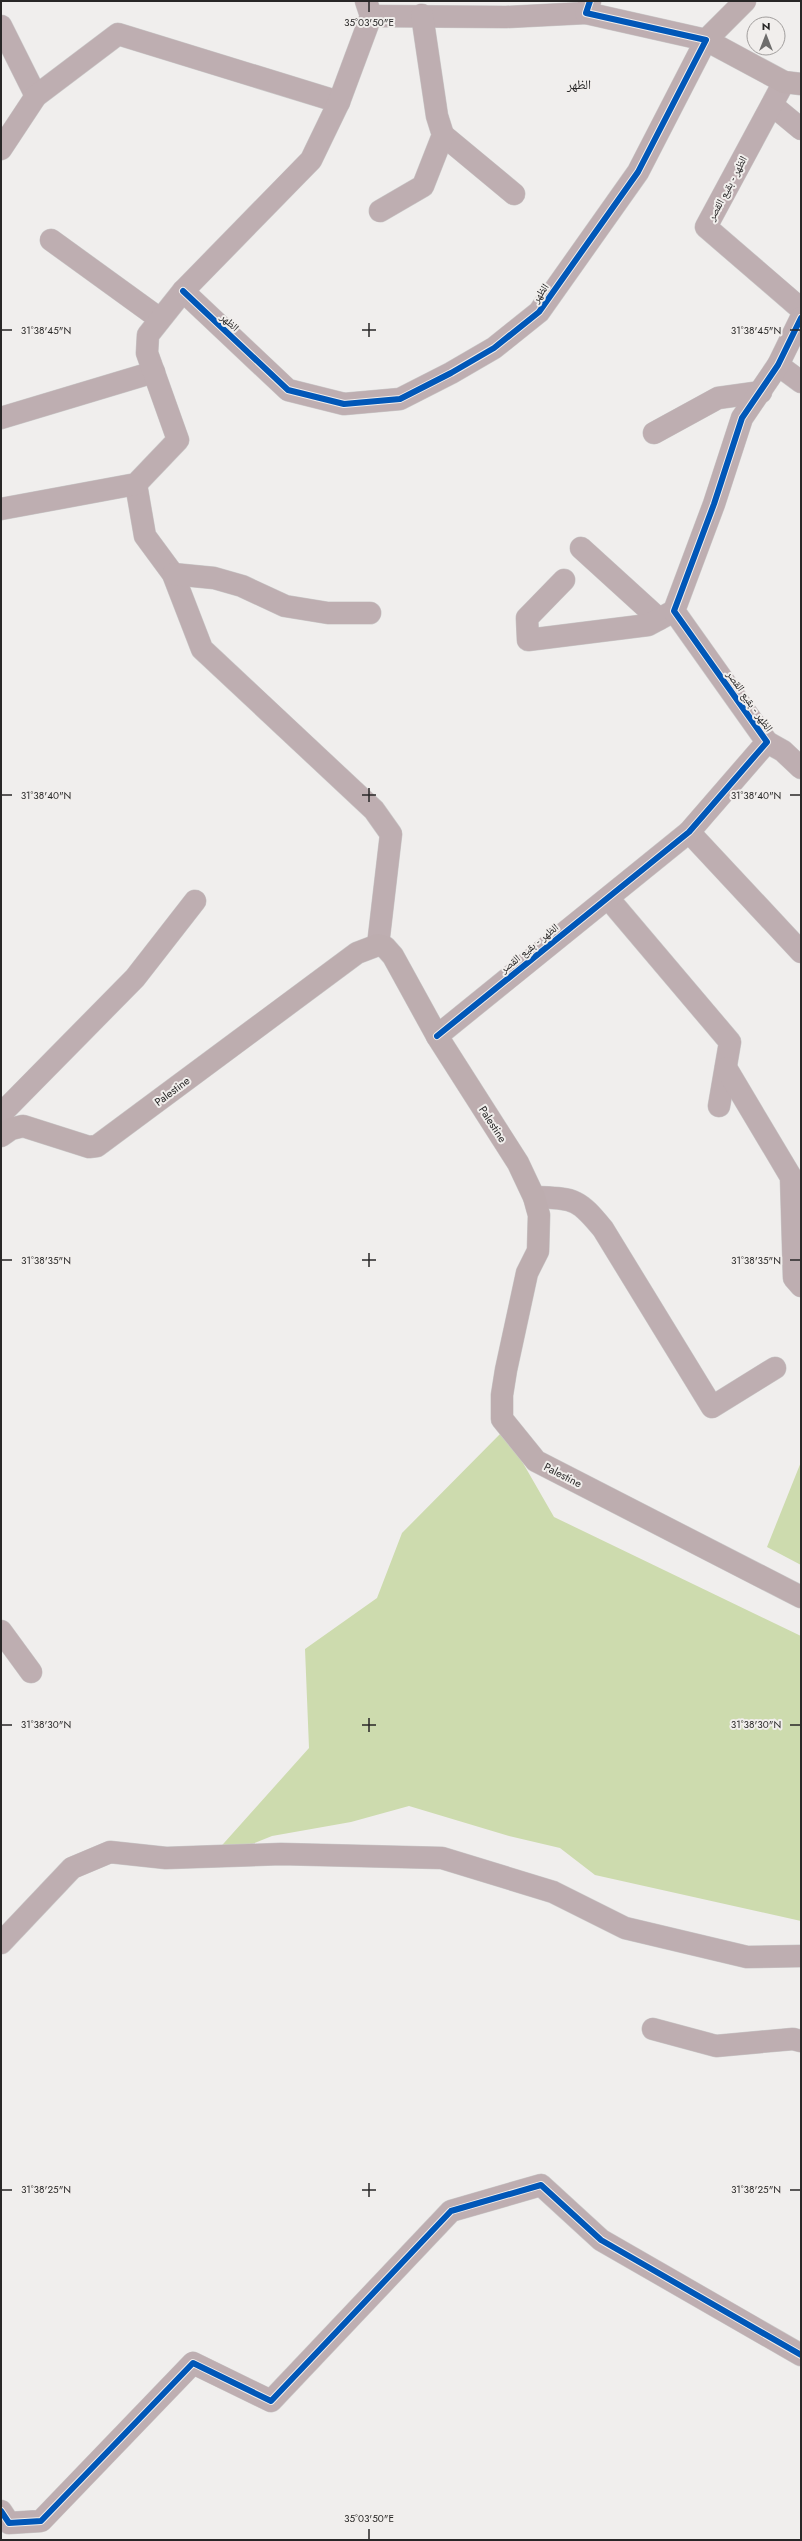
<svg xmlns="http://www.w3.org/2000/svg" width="802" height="2541" viewBox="0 0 802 2541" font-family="Jost,'Noto Naskh Arabic',sans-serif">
  <rect width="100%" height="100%" fill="#f0eeed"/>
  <g fill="#cddbae">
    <polygon points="504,1430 554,1517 801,1636 801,1921 595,1875 560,1848 509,1836 409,1806 351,1822 272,1836 207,1862 309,1748 305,1649 377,1598 402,1533"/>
    <polygon points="801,1462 801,1565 767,1547"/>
  </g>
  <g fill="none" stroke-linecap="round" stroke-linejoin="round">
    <g stroke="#cbcaca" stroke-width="23">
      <g id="minor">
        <polyline points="371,16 506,17 586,13"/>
        <polyline points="1,26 36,96"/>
        <polyline points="772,105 801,129"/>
        <polyline points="443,135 514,194"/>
        <polyline points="1,149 36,96 118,34 339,102"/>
        <polyline points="380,211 423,186 443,135 437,116 422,15"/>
        <polyline points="51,240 160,319"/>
        <polyline points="183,291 288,390 344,404 400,399 451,373 494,348 539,312 638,172 706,40 586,13 590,1"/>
        <polyline points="778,365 801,382"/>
        <polyline points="1,418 154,372"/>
        <polyline points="654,433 718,398 761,392"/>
        <polyline points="136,484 145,536 173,574 202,649 374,810 391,834 378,945"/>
        <polyline points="1,509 136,484 178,440 147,353 148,335 183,291 311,160 339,102 371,16 366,1"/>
        <polyline points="581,548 659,619"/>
        <polyline points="173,574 214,578 242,586 285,606 328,613 370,613"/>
        <polyline points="564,580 527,618 528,640 648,625 674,611"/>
        <polyline points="767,742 783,751 801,768"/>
        <polyline points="689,832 801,952"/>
        <polyline points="608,898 730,1042 719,1106"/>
        <polyline points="726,1068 791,1177 794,1278 801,1286"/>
        <polyline points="1,1114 135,978 195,901"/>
        <path d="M534,1197C574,1199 577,1197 603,1229L712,1407L775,1368"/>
        <polyline points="1,1631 31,1672"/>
        <polyline points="1,1943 72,1868 110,1852 166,1858 281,1854 442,1858 553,1892 625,1928 747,1957 801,1956"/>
        <polyline points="653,2029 716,2046 793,2039 801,2041"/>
        <polyline points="1,2511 9,2523 41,2521 193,2363 271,2401 451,2211 541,2185 601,2240 801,2355"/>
      </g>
    </g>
    <g stroke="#cbcaca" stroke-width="23">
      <g id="tertiary">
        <polyline points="784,82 706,227 801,309"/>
        <polyline points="437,1036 689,832 767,742 674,611 714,504 742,418 778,365 801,318"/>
      </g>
    </g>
    <g stroke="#cbcaca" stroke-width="23">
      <g id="secondary">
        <polyline points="745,1 706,40 784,82 801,84"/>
        <polyline points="1,1136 11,1129 23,1126 89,1147 97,1146 357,953 378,945 385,947 393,956 437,1036 518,1163 534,1197 539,1215 538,1251 527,1273 506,1370 502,1395 502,1419 536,1461 801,1597"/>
      </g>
    </g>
    <use href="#minor" stroke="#beaeb1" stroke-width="22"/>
    <use href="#tertiary" stroke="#beaeb1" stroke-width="22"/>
    <use href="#secondary" stroke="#bdadaf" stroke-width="22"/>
    <g stroke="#f1eeec" stroke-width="8">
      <g id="cycleway">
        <polyline points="183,291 288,390 344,404 400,399 451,373 494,348 539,312 638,172 706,40 586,13 590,1"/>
        <polyline points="437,1036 689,832 767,742 674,611 714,504 742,418 778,365 801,318"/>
        <polyline points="1,2511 9,2523 41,2521 193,2363 271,2401 451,2211 541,2185 601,2240 801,2355"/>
      </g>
    </g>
    <use href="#cycleway" stroke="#0057b8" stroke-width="6"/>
  </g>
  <path fill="none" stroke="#282727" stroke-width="1.5" d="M369,2V12M369,323V337M2,330H12M362,330H376M790,330H800M369,788V802M2,795H12M362,795H376M790,795H800M369,1253V1267M2,1260H12M362,1260H376M790,1260H800M369,1718V1732M2,1725H12M362,1725H376M790,1725H800M369,2183V2197M2,2190H12M362,2190H376M790,2190H800M369,2529V2539"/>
  <g text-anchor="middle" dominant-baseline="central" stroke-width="4" stroke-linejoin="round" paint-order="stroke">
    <g font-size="11" fill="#282727" stroke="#f1eeec">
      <text transform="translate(727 188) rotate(-62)">الظهر - بقيع القصر</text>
      <text transform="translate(540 293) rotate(-55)">الظهر</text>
      <text transform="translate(230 322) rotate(43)">الظهر</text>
      <text transform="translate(750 701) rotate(55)">الظهر - بقيع القصر</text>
      <text transform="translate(529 948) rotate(-39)">الظهر - بقيع القصر</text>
      <text transform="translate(172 1091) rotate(-37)">Palestine</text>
      <text transform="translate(493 1124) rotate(57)">Palestine</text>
      <text transform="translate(563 1475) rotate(27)">Palestine</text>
    </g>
    <g font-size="13" fill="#282727" stroke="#f1eeec">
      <text x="579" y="84">الظهر</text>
    </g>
  </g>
  <g font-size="10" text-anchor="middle" fill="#282727" stroke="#f1eeec" stroke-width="4" stroke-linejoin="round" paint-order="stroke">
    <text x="369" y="26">35°03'50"E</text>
    <text x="46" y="334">31°38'45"N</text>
    <text x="756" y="334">31°38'45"N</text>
    <text x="46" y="799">31°38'40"N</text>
    <text x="756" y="799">31°38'40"N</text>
    <text x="46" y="1264">31°38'35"N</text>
    <text x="756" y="1264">31°38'35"N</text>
    <text x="46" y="1728">31°38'30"N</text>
    <text x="756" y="1728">31°38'30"N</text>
    <text x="46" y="2193">31°38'25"N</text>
    <text x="756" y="2193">31°38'25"N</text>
    <text x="369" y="2522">35°03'50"E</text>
  </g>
  <rect width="802" height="2541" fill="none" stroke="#282727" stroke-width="4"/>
  <g transform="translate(766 36)"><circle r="19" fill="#f1eeec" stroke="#a19e9d"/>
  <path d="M0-3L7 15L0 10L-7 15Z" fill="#6e6d6c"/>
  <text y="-6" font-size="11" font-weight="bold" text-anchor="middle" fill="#282727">N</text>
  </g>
</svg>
